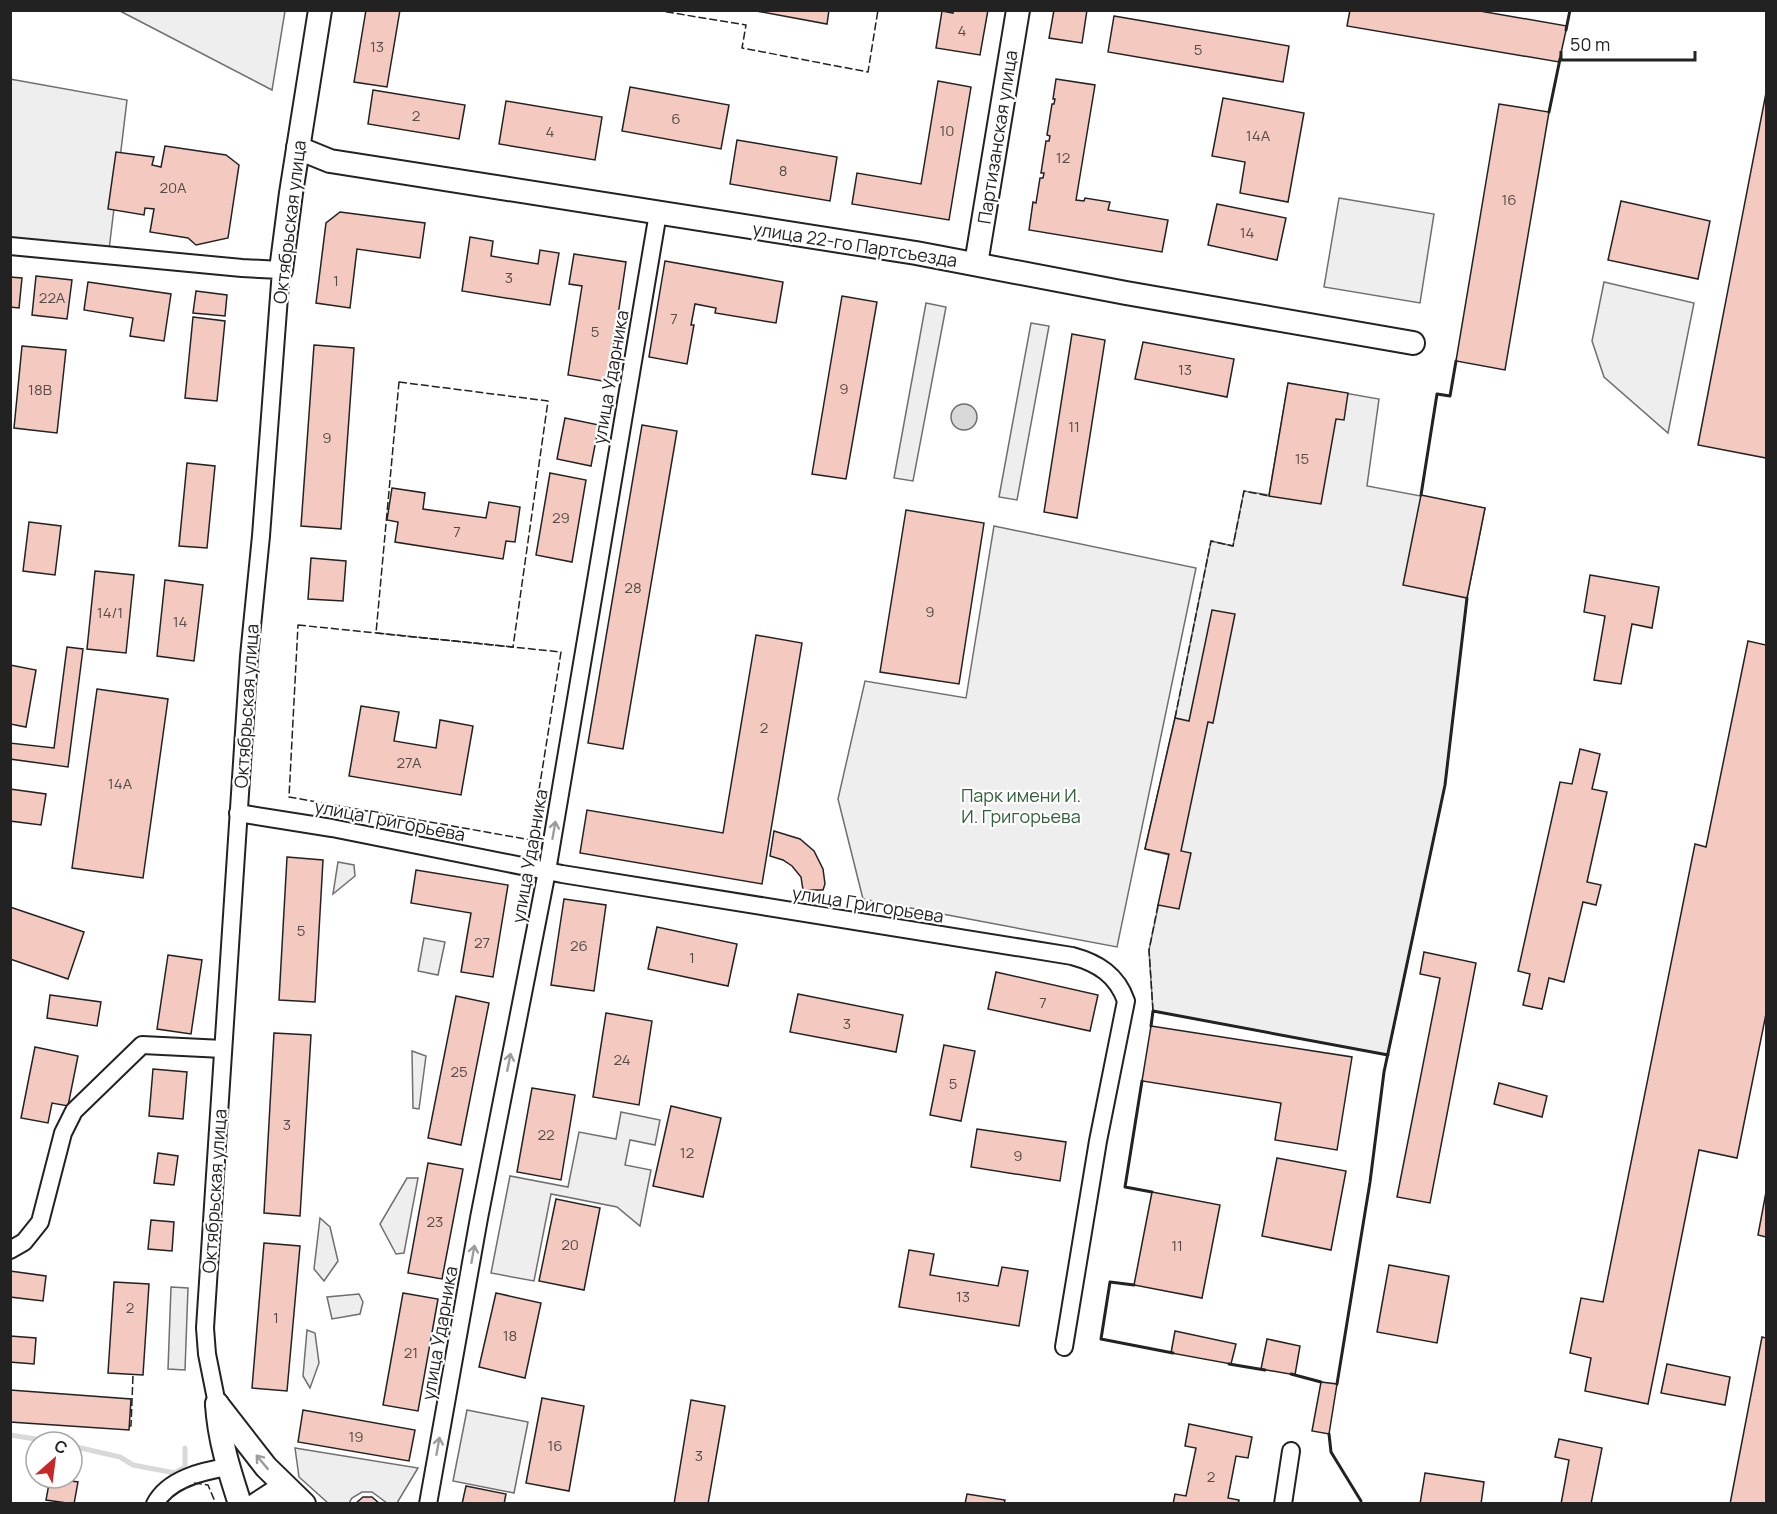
<svg xmlns="http://www.w3.org/2000/svg" width="1777" height="1514" viewBox="0 0 1777 1514" font-family="Manrope,sans-serif">
  <rect width="100%" height="100%" fill="#fff"/>
  <g fill="#eee" stroke="#6f6f6f" stroke-width="1.5">
    <polygon points="120,11 285,11 272,90"/>
    <polygon points="10,79 127,100 109,250 11,238"/>
    <polygon points="1339,198 1434,214 1420,303 1324,287"/>
    <polygon points="1604,282 1694,303 1668,433 1604,377 1592,341"/>
    <polygon points="926,303 946,307 913,481 894,478"/>
    <polygon points="1031,323 1049,326 1017,500 999,497"/>
    <polygon points="1288,383 1379,399 1367,486 1485,508 1467,598 1445,785 1388,1055 1153,1011 1149,950 1169,855 1145,849 1175,718 1211,541 1233,546 1244,491 1269,495"/>
    <polygon points="994,526 1196,568 1117,947 863,899 838,799 865,681 966,698"/>
    <polygon points="338,862 354,865 355,876 333,894"/>
    <polygon points="424,938 445,942 438,975 418,971"/>
    <polygon points="412,1051 426,1056 419,1109 413,1108"/>
    <polygon points="621,1112 660,1120 655,1145 630,1140 625,1165 651,1170 640,1226 617,1207 551,1194 534,1281 491,1273 510,1176 568,1187 579,1132 616,1139"/>
    <polygon points="407,1178 418,1178 404,1253 396,1254 380,1224"/>
    <polygon points="320,1218 330,1227 338,1261 324,1281 314,1269"/>
    <polygon points="171,1287 188,1288 185,1370 168,1369"/>
    <polygon points="359,1294 363,1302 360,1314 332,1319 327,1297"/>
    <polygon points="307,1330 315,1333 319,1363 310,1388 303,1376"/>
    <polygon points="467,1410 528,1422 514,1493 453,1481"/>
    <polygon points="295,1448 418,1468 397,1503 387,1503 372,1492 362,1492 352,1498 349,1503 328,1503 299,1477"/>
  </g>
  <circle fill="#d9d9d9" stroke="#6f6f6f" stroke-width="1.5" cx="964" cy="417" r="13"/>
  <g fill="none" stroke-linecap="round" stroke-linejoin="round">
    <g stroke="#d9d9d9" stroke-width="5">
      <polyline points="10,1435 55,1442"/>
      <polyline points="72,1446 120,1457 133,1465 175,1473 185,1467 185,1448"/>
    </g>
  </g>
  <g fill="#f3c9c0" stroke="#222" stroke-width="1.5">
    <polygon points="366,10 400,10 387,87 354,82"/>
    <polygon points="751,10 829,10 827,24"/>
    <polygon points="953,10 988,10 980,55 936,48 942,11 953,13"/>
    <polygon points="1054,10 1087,10 1082,43 1049,38"/>
    <polygon points="1350,10 1474,10 1567,26 1559,62 1347,26"/>
    <polygon points="1114,16 1289,46 1283,82 1108,52"/>
    <polygon points="1056,79 1095,85 1076,200 1084,201 1085,198 1110,202 1108,210 1168,220 1162,252 1029,230 1033,202 1036,203 1040,178 1043,178 1044,173 1041,173 1046,141 1049,141 1050,136 1047,135 1052,104 1054,104 1055,99 1053,99"/>
    <polygon points="938,81 971,87 949,220 852,204 857,173 921,184"/>
    <polygon points="630,87 729,105 721,149 622,131"/>
    <polygon points="373,90 465,105 459,139 368,124"/>
    <polygon points="1766,93 1766,458 1698,445"/>
    <polygon points="1223,98 1304,113 1288,202 1240,193 1245,162 1212,156"/>
    <polygon points="506,101 602,117 595,160 499,144"/>
    <polygon points="1499,104 1549,112 1505,370 1456,361"/>
    <polygon points="737,140 837,157 830,201 730,184"/>
    <polygon points="165,146 226,155 239,165 228,238 196,245 188,238 150,232 154,209 145,208 144,215 108,209 116,152 154,157 152,165 161,167"/>
    <polygon points="1621,201 1710,221 1698,279 1608,260"/>
    <polygon points="1217,204 1286,218 1277,260 1208,245"/>
    <polygon points="340,212 425,223 420,258 357,249 350,308 316,303 326,223"/>
    <polygon points="470,237 493,241 491,256 538,264 540,250 559,253 550,305 462,291"/>
    <polygon points="574,254 626,262 608,382 568,375 582,286 569,284"/>
    <polygon points="665,261 783,282 776,323 715,313 716,308 695,304 691,325 694,325 687,364 649,357"/>
    <polygon points="36,276 72,280 67,319 32,315"/>
    <polygon points="10,277 22,278 19,308 10,307"/>
    <polygon points="88,282 171,294 164,341 130,336 133,318 84,310"/>
    <polygon points="196,291 227,295 225,316 193,313"/>
    <polygon points="842,296 877,302 846,479 812,474"/>
    <polygon points="193,317 225,321 217,401 185,398"/>
    <polygon points="1072,334 1105,340 1077,518 1044,512"/>
    <polygon points="1143,342 1234,359 1227,397 1135,379"/>
    <polygon points="314,345 354,348 341,529 301,526"/>
    <polygon points="22,346 66,350 57,433 14,428"/>
    <polygon points="1288,383 1348,393 1344,420 1336,419 1321,504 1269,496"/>
    <polygon points="565,418 599,425 591,466 557,459"/>
    <polygon points="642,425 677,431 623,749 588,743"/>
    <polygon points="187,463 215,466 207,548 179,546"/>
    <polygon points="550,473 586,480 572,562 536,555"/>
    <polygon points="392,488 425,493 423,509 486,518 489,502 520,507 515,542 506,541 503,559 395,542 398,522 387,520"/>
    <polygon points="1421,495 1485,508 1467,598 1403,585"/>
    <polygon points="906,510 984,523 959,684 880,672"/>
    <polygon points="29,522 61,526 55,575 23,571"/>
    <polygon points="311,558 346,561 343,601 308,599"/>
    <polygon points="95,571 134,575 126,653 87,649"/>
    <polygon points="1590,575 1659,587 1652,628 1632,624 1621,684 1594,680 1605,616 1584,612"/>
    <polygon points="165,580 203,585 194,661 157,656"/>
    <polygon points="1212,610 1235,614 1213,723 1208,722 1181,851 1191,853 1179,909 1158,905 1169,854 1145,849 1175,718 1189,721"/>
    <polygon points="756,635 802,643 762,884 580,853 587,810 723,833"/>
    <polygon points="1748,641 1766,645 1766,1014 1737,1158 1699,1150 1648,1404 1585,1391 1591,1358 1570,1353 1581,1298 1603,1302 1695,844 1706,847"/>
    <polygon points="67,647 83,649 68,767 10,759 10,743 54,748"/>
    <polygon points="10,665 36,670 26,727 10,724"/>
    <polygon points="97,689 168,699 143,878 72,868"/>
    <polygon points="361,706 399,712 394,741 436,748 440,720 473,726 461,795 349,776"/>
    <polygon points="1580,749 1600,754 1592,789 1607,792 1587,882 1601,885 1596,905 1583,902 1564,982 1549,978 1542,1009 1523,1005 1530,974 1518,971 1560,782 1572,784"/>
    <polygon points="10,789 46,794 41,825 10,821"/>
    <polygon points="774,831 800,839 814,851 823,869 825,884 823,890 803,890 801,877 792,866 783,860 770,856"/>
    <polygon points="287,857 323,860 315,1002 279,1000"/>
    <polygon points="416,870 508,885 493,977 461,972 471,913 411,903"/>
    <polygon points="564,899 606,905 594,991 551,985"/>
    <polygon points="10,907 84,932 68,979 10,959"/>
    <polygon points="657,927 737,944 728,986 648,969"/>
    <polygon points="1424,952 1476,963 1430,1203 1397,1197 1440,978 1420,974"/>
    <polygon points="168,955 202,960 191,1034 157,1029"/>
    <polygon points="996,972 1098,995 1090,1031 988,1009"/>
    <polygon points="798,994 903,1015 896,1052 790,1032"/>
    <polygon points="50,995 101,1002 97,1026 47,1018"/>
    <polygon points="456,996 489,1003 461,1145 428,1138"/>
    <polygon points="606,1013 652,1021 639,1105 593,1097"/>
    <polygon points="1151,1026 1352,1057 1337,1150 1275,1140 1281,1103 1142,1081"/>
    <polygon points="274,1033 311,1035 300,1216 264,1213"/>
    <polygon points="944,1045 975,1051 961,1121 930,1115"/>
    <polygon points="35,1047 78,1056 68,1106 52,1103 48,1123 21,1118"/>
    <polygon points="153,1069 187,1072 183,1119 149,1116"/>
    <polygon points="1499,1083 1547,1096 1542,1117 1494,1104"/>
    <polygon points="532,1088 575,1095 561,1180 517,1172"/>
    <polygon points="671,1106 721,1118 703,1197 653,1186"/>
    <polygon points="977,1129 1066,1142 1060,1181 971,1167"/>
    <polygon points="158,1153 178,1156 174,1185 154,1183"/>
    <polygon points="1277,1158 1346,1171 1331,1250 1262,1236"/>
    <polygon points="428,1163 463,1169 442,1279 408,1273"/>
    <polygon points="1152,1192 1220,1205 1202,1298 1134,1285"/>
    <polygon points="1766,1192 1766,1237 1758,1235"/>
    <polygon points="556,1199 600,1208 584,1290 539,1281"/>
    <polygon points="151,1220 174,1222 172,1251 148,1249"/>
    <polygon points="264,1243 300,1246 287,1391 252,1388"/>
    <polygon points="909,1250 934,1254 930,1275 998,1286 1002,1267 1028,1271 1019,1326 899,1307"/>
    <polygon points="1389,1265 1449,1276 1437,1343 1377,1332"/>
    <polygon points="10,1271 46,1276 43,1301 10,1297"/>
    <polygon points="114,1282 149,1284 143,1375 108,1373"/>
    <polygon points="403,1293 438,1299 418,1411 383,1405"/>
    <polygon points="496,1293 541,1303 525,1378 479,1367"/>
    <polygon points="1175,1331 1236,1344 1231,1364 1171,1353"/>
    <polygon points="10,1336 36,1338 34,1364 10,1362"/>
    <polygon points="1762,1337 1766,1338 1766,1504 1730,1504"/>
    <polygon points="1267,1339 1300,1346 1295,1375 1261,1369"/>
    <polygon points="1667,1364 1730,1377 1725,1405 1661,1393"/>
    <polygon points="1321,1382 1337,1384 1329,1434 1312,1431"/>
    <polygon points="10,1390 131,1399 129,1430 10,1422"/>
    <polygon points="542,1398 584,1406 569,1491 526,1483"/>
    <polygon points="691,1400 725,1406 708,1504 674,1504"/>
    <polygon points="303,1410 415,1430 409,1461 298,1442"/>
    <polygon points="1189,1424 1252,1437 1248,1458 1236,1456 1228,1498 1239,1500 1238,1504 1173,1504 1175,1494 1186,1496 1196,1448 1185,1446"/>
    <polygon points="1559,1439 1602,1448 1591,1504 1561,1504 1569,1460 1555,1457"/>
    <polygon points="1425,1473 1484,1482 1481,1504 1420,1504"/>
    <polygon points="50,1478 78,1482 74,1504 46,1500"/>
    <polygon points="466,1486 506,1494 504,1504 462,1504"/>
    <polygon points="967,1494 1005,1500 1004,1504 965,1504"/>
    <polygon points="363,1497 372,1497 380,1504 355,1504"/>
  </g>
  <g fill="none" stroke-linecap="round" stroke-linejoin="round">
    <g stroke="#222" stroke-width="20">
      <g id="street">
        <polyline points="10,246 242,268 281,270 261,536 249,656 205,1328 207,1354 217,1404"/>
        <path d="M238,813L332,828L562,874L1072,956C1098,963 1117,975 1126,1001L1098,1141L1064,1347"/>
        <polyline points="10,1250 24,1242 40,1222 63,1133 74,1111 142,1045 223,1049"/>
        <path d="M155,1504C168,1479 202,1471 228,1467"/>
        <polyline points="428,1504 479,1218 547,871 658,213"/>
        <polyline points="1283,1504 1291,1451"/>
      </g>
    </g>
    <g stroke="#222" stroke-width="26">
      <g id="secondary">
        <polyline points="298,148 330,161 916,253 1126,293 1413,343"/>
        <polyline points="976,264 1018,10"/>
        <polyline points="281,270 291,193 320,10"/>
        <polyline points="217,1404 266,1467 304,1504"/>
        <path d="M217,1404C219,1439 229,1470 240,1504"/>
        <polyline points="257,1504 277,1491 298,1501"/>
      </g>
    </g>
    <use href="#street" stroke="#fff" stroke-width="16"/>
    <use href="#secondary" stroke="#fff" stroke-width="22"/>
    <g stroke="#222" stroke-width="1.5" stroke-dasharray="8 3" stroke-linecap="butt">
      <polyline points="655,10 746,25 742,48 868,72 878,10"/>
      <polygon points="399,382 548,401 513,647 376,633"/>
      <polygon points="298,625 561,652 531,840 289,797"/>
      <polyline points="1175,718 1211,541 1233,546 1244,491 1269,496"/>
      <polyline points="1153,1011 1149,950 1158,905"/>
      <polyline points="129,1426 131,1426 133,1375"/>
      <polyline points="194,1483 208,1485 216,1504"/>
    </g>
    <g stroke="#222" stroke-width="3">
      <polyline points="1566,30 1570,10"/>
      <polyline points="1549,112 1560,59"/>
      <polyline points="1421,495 1437,394 1450,396 1456,361"/>
      <polyline points="1151,1026 1153,1011 1388,1055"/>
      <polyline points="1142,1081 1125,1187 1152,1192"/>
      <polyline points="1134,1285 1110,1282 1101,1339 1173,1353"/>
      <polyline points="1229,1364 1265,1370"/>
      <polyline points="1291,1374 1321,1382"/>
      <polyline points="1337,1384 1370,1182 1384,1072 1445,785 1467,598"/>
      <polyline points="1329,1434 1331,1452 1361,1501"/>
    </g>
  </g>
  <defs><path id="oneway-shaft" d="M-6 0H5M1.5-3L5.5 0L1.5 3" fill="none" stroke-width="1.6" stroke-linecap="round" stroke-linejoin="round" transform="scale(1.5)"/></defs>
  <g stroke="#9c9c9c">
    <use href="#oneway-shaft" transform="translate(554 830) rotate(-80)"/>
    <use href="#oneway-shaft" transform="translate(509 1062) rotate(-79)"/>
    <use href="#oneway-shaft" transform="translate(473 1254) rotate(-80)"/>
    <use href="#oneway-shaft" transform="translate(438 1446) rotate(-80)"/>
    <use href="#oneway-shaft" transform="translate(262 1462) rotate(-130)"/>
  </g>
  <g text-anchor="middle" dominant-baseline="central" stroke-width="4.5" stroke-linejoin="round" paint-order="stroke">
    <g font-size="15" fill="#564c4a">
      <text x="962" y="30">4</text>
      <text x="377" y="46">13</text>
      <text x="1198" y="49">5</text>
      <text x="416" y="115">2</text>
      <text x="676" y="118">6</text>
      <text x="947" y="130">10</text>
      <text x="550" y="131">4</text>
      <text x="1258" y="135">14А</text>
      <text x="1063" y="157">12</text>
      <text x="783" y="170">8</text>
      <text x="173" y="187">20А</text>
      <text x="1509" y="199">16</text>
      <text x="1247" y="232">14</text>
      <text x="509" y="277">3</text>
      <text x="336" y="280">1</text>
      <text x="52" y="297">22А</text>
      <text x="674" y="318">7</text>
      <text x="595" y="331">5</text>
      <text x="1185" y="369">13</text>
      <text x="844" y="388">9</text>
      <text x="40" y="389">18В</text>
      <text x="1074" y="426">11</text>
      <text x="327" y="437">9</text>
      <text x="1302" y="458">15</text>
      <text x="561" y="517">29</text>
      <text x="457" y="531">7</text>
      <text x="633" y="587">28</text>
      <text x="930" y="611">9</text>
      <text x="110" y="612">14/1</text>
      <text x="180" y="621">14</text>
      <text x="764" y="727">2</text>
      <text x="409" y="762">27А</text>
      <text x="120" y="783">14А</text>
      <text x="301" y="930">5</text>
      <text x="482" y="942">27</text>
      <text x="579" y="945">26</text>
      <text x="692" y="957">1</text>
      <text x="1043" y="1002">7</text>
      <text x="847" y="1023">3</text>
      <text x="622" y="1059">24</text>
      <text x="459" y="1071">25</text>
      <text x="953" y="1083">5</text>
      <text x="287" y="1124">3</text>
      <text x="546" y="1134">22</text>
      <text x="687" y="1152">12</text>
      <text x="1018" y="1155">9</text>
      <text x="435" y="1221">23</text>
      <text x="570" y="1244">20</text>
      <text x="1177" y="1245">11</text>
      <text x="963" y="1296">13</text>
      <text x="130" y="1307">2</text>
      <text x="276" y="1317">1</text>
      <text x="510" y="1335">18</text>
      <text x="411" y="1352">21</text>
      <text x="356" y="1436">19</text>
      <text x="555" y="1445">16</text>
      <text x="699" y="1455">3</text>
      <text x="1211" y="1476">2</text>
    </g>
    <g font-size="18" fill="#222" stroke="#fff">
      <text transform="translate(997 137) rotate(-81)">Партизанская улица</text>
      <text transform="translate(289 222) rotate(-83)">Октябрьская улица</text>
      <text transform="translate(855 244) rotate(9)">улица 22-го Партсъезда</text>
      <text transform="translate(610 377) rotate(-80)">улица Ударника</text>
      <text transform="translate(246 706) rotate(-86)">Октябрьская улица</text>
      <text transform="translate(390 820) rotate(11)">улица Григорьева</text>
      <text transform="translate(529 856) rotate(-80)">улица Ударника</text>
      <text transform="translate(868 904) rotate(9)">улица Григорьева</text>
      <text transform="translate(214 1191) rotate(-86)">Октябрьская улица</text>
      <text transform="translate(439 1333) rotate(-80)">улица Ударника</text>
    </g>
    <g font-size="18" fill="#2f5e38" stroke="#fff">
      <text x="1021" y="795">Парк имени И.<tspan x="1021" dy="21">И. Григорьева</tspan></text>
    </g>
  </g>
  <rect width="1777" height="1514" fill="none" stroke="#222222" stroke-width="24"/>
  <g transform="translate(54 1460) rotate(28)"><circle r="28" fill="#ffffff" stroke="#a7a7a7" stroke-width="1.5"/>
  <path d="M0-4.5L10 22L0 15L-10 22Z" fill="#c62828"/>
  <text y="-9" font-size="16" font-weight="bold" text-anchor="middle" fill="#222222">С</text>
  </g>
  <path d="M1561 51v9h134v-9" fill="none" stroke="#222222" stroke-width="3"/>
  <text x="1570" y="51" font-size="18" fill="#222222" stroke="#ffffff" stroke-width="4.5" paint-order="stroke">50 m</text>
</svg>
